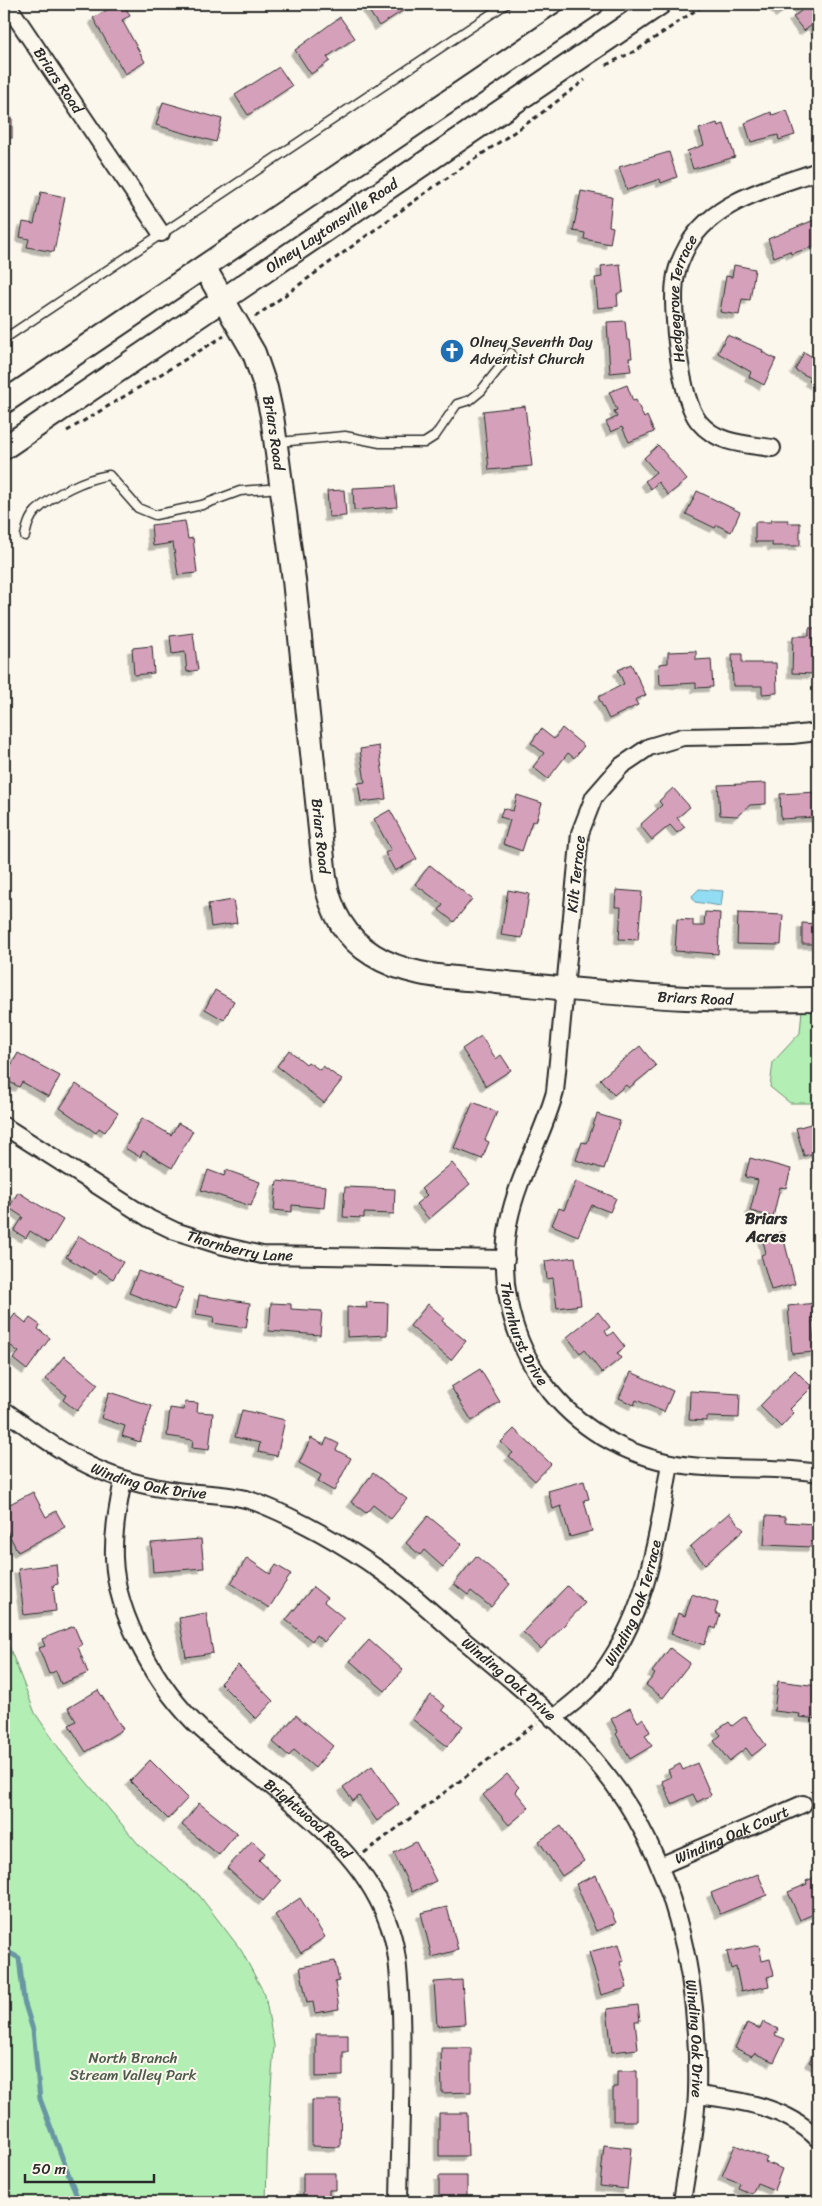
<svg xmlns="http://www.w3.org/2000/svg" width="822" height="2206" viewBox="0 0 822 2206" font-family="Sriracha,sans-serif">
  <defs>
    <filter id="shadow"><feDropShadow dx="-4.5" dy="4.5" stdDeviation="0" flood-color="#0004"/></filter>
  </defs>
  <rect width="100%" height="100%" fill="#fbf7ec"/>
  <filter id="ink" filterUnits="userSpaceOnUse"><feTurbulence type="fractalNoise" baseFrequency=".02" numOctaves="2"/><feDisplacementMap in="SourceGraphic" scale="10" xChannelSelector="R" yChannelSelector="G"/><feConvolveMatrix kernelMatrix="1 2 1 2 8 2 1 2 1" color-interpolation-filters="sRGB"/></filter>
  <g filter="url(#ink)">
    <g fill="#b3efb4" stroke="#6f8d70">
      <polygon points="803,999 818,999 818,1103 790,1103 770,1087 773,1062 800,1033"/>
      <polygon points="4,1625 5,1636 35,1713 63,1754 140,1846 199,1895 241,1950 265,1995 274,2046 268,2129 266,2202 4,2202"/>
    </g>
    <polygon fill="#92ddf3" stroke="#6996a3" points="699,889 723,891 721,906 695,902 692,896"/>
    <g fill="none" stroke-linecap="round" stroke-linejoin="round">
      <polyline stroke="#6996a3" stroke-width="5" points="4,1950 19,1958 24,2001 33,2030 40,2099 79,2202"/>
    </g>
    <g fill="#d5a1ba" stroke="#2b2b2b" filter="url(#shadow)">
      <polygon points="117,4 124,4 130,16 122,20 145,62 125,74 93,18"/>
      <polygon points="373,4 413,4 379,26 367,8"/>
      <polygon points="773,4 792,4 780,13"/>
      <polygon points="796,4 818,4 818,32 812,25 804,31 793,17 801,11"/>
      <polygon points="340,17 355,38 327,57 330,61 311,74 295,50"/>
      <polygon points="279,67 292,86 248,115 235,95"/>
      <polygon points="163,102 222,119 216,142 156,125"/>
      <polygon points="787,110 795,135 779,140 778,135 751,142 745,123 771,112 772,115"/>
      <rect x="4" y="118" width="8" height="20"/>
      <polygon points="717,123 718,126 724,124 735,157 693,169 687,151 704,145 699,129"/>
      <polygon points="669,152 677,177 661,183 660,179 627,190 619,167"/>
      <polygon points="581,191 612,197 609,226 613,227 610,244 584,239 585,233 573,231"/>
      <polygon points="41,192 65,197 54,252 27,247 29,239 20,237 23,222 34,224"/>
      <polygon points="814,220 818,233 818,245 791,254 790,251 774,257 768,239"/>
      <polygon points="620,264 623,291 617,294 618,306 598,308 595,278 602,277 601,266"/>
      <polygon points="734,265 755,269 750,300 742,299 739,315 720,312 726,276 732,277"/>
      <polygon points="625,321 627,340 630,340 632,358 629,358 631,371 610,373 607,322"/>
      <polygon points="727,335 763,350 762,352 776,359 764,385 749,377 751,372 718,353"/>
      <polygon points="804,352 818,360 818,386 809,381 811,378 795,370"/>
      <polygon points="627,385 633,401 636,400 644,418 647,416 654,432 629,442 622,427 611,432 606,422 617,417 614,411 617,410 609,392"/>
      <polygon points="525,406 532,466 489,470 483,411"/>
      <polygon points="658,445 687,480 668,495 658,482 651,489 645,481 656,472 644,458"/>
      <polygon points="395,486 397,507 354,510 353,488"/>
      <polygon points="344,490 346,516 329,517 327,491"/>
      <polygon points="697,491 740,512 731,532 717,525 715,528 686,514"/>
      <polygon points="771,520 788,520 788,523 800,523 800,546 772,546 772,542 755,542 755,522 771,522"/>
      <polygon points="185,521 188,539 193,538 197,573 178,575 173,543 153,546 151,525"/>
      <polygon points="809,628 818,628 818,669 814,669 814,674 792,673 793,636 809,636"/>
      <polygon points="193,633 198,670 187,672 185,652 172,654 170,636"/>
      <polygon points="152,646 154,673 134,675 132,648"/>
      <polygon points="696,651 696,660 711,659 713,687 696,688 696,683 660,685 659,664 668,663 668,652"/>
      <polygon points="732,654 742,654 742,663 776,663 777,693 762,694 762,686 733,686"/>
      <polygon points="631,664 646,695 635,700 638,705 609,719 598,697 624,684 618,670"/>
      <polygon points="562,728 584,746 574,758 568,753 548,779 533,767 544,753 531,743 541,729 554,739"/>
      <polygon points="379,746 386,799 361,802 358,783 365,782 360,749"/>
      <polygon points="766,783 766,804 750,805 737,816 720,815 718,785"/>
      <polygon points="673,788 690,807 677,818 685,827 677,833 670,825 652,840 640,825 662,805 659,801"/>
      <polygon points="818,792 818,817 781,819 780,794"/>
      <polygon points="517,795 542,803 536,822 532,821 522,851 503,844 510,820 500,817 503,808 513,811"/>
      <polygon points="390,810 417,859 395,871 385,853 391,850 374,819"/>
      <polygon points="430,865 472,899 454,922 439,910 443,905 415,884"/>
      <polygon points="508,890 529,894 522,938 501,935"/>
      <polygon points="616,890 642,892 638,940 619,939 621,907 615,907"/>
      <polygon points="233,900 237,923 211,927 208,904"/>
      <polygon points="705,912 720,913 718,954 675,951 677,919 693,920 693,926 704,926"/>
      <polygon points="738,913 783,915 781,945 737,944"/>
      <polygon points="802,923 818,924 818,944 802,944"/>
      <polygon points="215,990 234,1001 224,1020 205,1009"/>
      <polygon points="481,1036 496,1059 501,1055 511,1070 486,1086 462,1049"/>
      <polygon points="640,1046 656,1066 629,1088 626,1085 614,1095 600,1079"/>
      <polygon points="289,1050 306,1064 308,1062 320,1070 323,1066 342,1080 324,1103 277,1066"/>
      <polygon points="18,1053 60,1076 49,1097 22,1082 19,1087 4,1079"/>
      <polygon points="76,1084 118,1113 105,1132 99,1128 96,1133 60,1108"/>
      <polygon points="473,1102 497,1112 485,1140 489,1142 482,1159 454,1148"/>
      <polygon points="597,1114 620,1121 604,1169 576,1160 582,1142 587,1143"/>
      <polygon points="142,1118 171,1135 178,1123 193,1131 172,1168 143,1151 140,1157 125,1148"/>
      <polygon points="818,1122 818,1152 804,1156 796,1128"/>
      <polygon points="750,1158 791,1169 786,1188 780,1187 773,1217 750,1211 758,1180 745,1177"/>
      <polygon points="452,1163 470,1184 429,1219 416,1204 427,1195 421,1189"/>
      <polygon points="208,1170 224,1176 226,1170 260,1182 251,1206 201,1190"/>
      <polygon points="277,1181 326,1186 324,1208 292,1205 292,1212 274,1210"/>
      <polygon points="576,1181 616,1198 610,1212 592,1205 578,1236 552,1225 559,1208 564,1210"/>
      <polygon points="345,1187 395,1189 394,1214 364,1213 364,1218 343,1217"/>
      <polygon points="18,1192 63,1220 49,1243 30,1231 26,1238 14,1231 23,1217 9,1208"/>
      <polygon points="782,1232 795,1284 771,1290 761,1255 766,1253 762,1237"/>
      <polygon points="79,1236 123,1262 113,1279 99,1270 96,1275 66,1257"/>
      <polygon points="575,1257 581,1305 557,1308 553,1278 547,1279 545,1261"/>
      <polygon points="138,1271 183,1288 174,1310 129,1293"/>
      <polygon points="199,1295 250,1303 246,1328 213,1323 214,1317 196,1314"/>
      <polygon points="366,1302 388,1303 387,1335 347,1337 347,1307 367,1308"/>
      <polygon points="271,1303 291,1304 291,1309 322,1311 320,1335 269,1331"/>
      <polygon points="816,1303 818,1321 812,1321 815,1352 792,1354 788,1306"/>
      <polygon points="428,1304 444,1318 442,1321 466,1341 451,1360 410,1326"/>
      <polygon points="598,1312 610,1327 605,1331 608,1336 613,1332 625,1347 617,1353 621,1358 602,1373 584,1350 580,1353 567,1337"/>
      <polygon points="15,1314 26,1323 30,1318 40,1325 38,1329 50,1338 27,1370 13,1359 19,1352 4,1341 4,1329"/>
      <polygon points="64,1356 98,1384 77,1411 63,1400 66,1395 46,1379"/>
      <polygon points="480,1369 500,1402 472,1421 451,1387"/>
      <polygon points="795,1370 812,1387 790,1409 794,1413 781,1427 760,1406"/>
      <polygon points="631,1372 673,1391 664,1412 636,1400 634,1405 619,1398"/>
      <polygon points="690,1391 740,1394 739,1418 707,1417 707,1421 689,1420"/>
      <polygon points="109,1392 152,1406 140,1442 122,1436 125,1426 101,1418"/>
      <polygon points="185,1402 198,1403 197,1412 213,1413 209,1450 192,1448 193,1440 167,1436 170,1408 184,1410"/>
      <polygon points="242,1410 285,1420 277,1456 258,1452 260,1443 235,1437"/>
      <polygon points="514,1429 551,1464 535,1481 509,1456 513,1453 501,1442"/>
      <polygon points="311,1438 324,1445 327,1438 339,1444 336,1450 351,1458 334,1491 318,1482 321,1475 299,1463"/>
      <polygon points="373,1473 407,1499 391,1519 373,1505 366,1513 351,1502"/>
      <polygon points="584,1481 589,1499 584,1500 592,1531 570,1537 561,1506 553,1509 548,1491"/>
      <polygon points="33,1492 46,1517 56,1511 65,1527 18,1552 4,1525 4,1507"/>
      <polygon points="729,1513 744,1530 705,1564 690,1547"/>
      <polygon points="428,1516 462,1544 443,1567 424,1550 420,1555 406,1543"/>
      <polygon points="766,1516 785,1517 785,1522 814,1524 813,1547 764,1545"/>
      <polygon points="201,1539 204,1568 153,1572 151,1543"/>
      <polygon points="476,1556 510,1584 491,1607 471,1591 468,1595 454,1584"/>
      <polygon points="247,1558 270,1574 276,1565 291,1574 269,1608 231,1583"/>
      <polygon points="56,1564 58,1584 53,1585 56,1611 24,1615 18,1569"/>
      <polygon points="567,1586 585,1603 541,1649 523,1632"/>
      <polygon points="313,1587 327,1598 324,1602 344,1618 324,1642 316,1635 312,1641 286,1620"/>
      <polygon points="692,1594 718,1603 715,1613 720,1615 716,1629 711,1627 704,1645 671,1634 678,1613 685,1616"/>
      <polygon points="206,1613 213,1653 186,1657 179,1618"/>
      <polygon points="74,1626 82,1645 78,1647 88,1673 61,1684 56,1671 49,1674 39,1648 45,1646 42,1639"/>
      <polygon points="369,1640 403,1670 385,1691 350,1661"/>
      <polygon points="670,1648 690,1663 663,1698 646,1685 655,1674 652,1672"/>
      <polygon points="238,1665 273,1701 256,1719 220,1683"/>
      <polygon points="778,1681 818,1686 818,1719 799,1717 800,1714 774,1711"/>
      <polygon points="98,1690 123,1729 86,1752 69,1725 76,1721 68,1708"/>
      <polygon points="431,1695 445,1706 442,1710 463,1726 447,1746 412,1719"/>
      <polygon points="630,1708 638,1722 643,1718 650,1732 645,1735 652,1746 630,1759 616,1734 618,1732 611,1719"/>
      <polygon points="296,1715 333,1746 315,1768 294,1750 289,1756 273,1742"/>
      <polygon points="745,1716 766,1745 752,1756 746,1748 729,1761 714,1741 721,1735 717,1730 729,1722 732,1726"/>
      <polygon points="150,1760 188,1798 168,1819 130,1781"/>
      <polygon points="697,1763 711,1795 697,1802 693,1794 672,1804 662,1781 671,1777 668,1770 680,1764 683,1770"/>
      <polygon points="372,1766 399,1804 377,1821 359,1796 353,1801 343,1787"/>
      <polygon points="507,1774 519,1787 515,1791 529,1808 509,1825 483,1795"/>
      <polygon points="199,1803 237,1833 219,1855 182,1825"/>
      <polygon points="561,1826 584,1861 562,1876 539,1841"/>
      <polygon points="252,1841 265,1853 259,1860 281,1881 263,1901 227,1868"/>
      <polygon points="416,1842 436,1881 412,1892 394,1853"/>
      <polygon points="758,1874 767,1895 720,1914 711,1893"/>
      <polygon points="596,1875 616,1923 596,1931 576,1884"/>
      <polygon points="818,1876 818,1912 800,1920 788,1892 807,1884 806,1881"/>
      <polygon points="300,1898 325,1937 301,1953 275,1915"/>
      <polygon points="447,1907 458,1950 432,1957 421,1913"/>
      <polygon points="619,1944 624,1961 620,1962 627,1988 601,1995 589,1952"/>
      <polygon points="759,1945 762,1961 770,1959 774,1975 767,1977 769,1986 741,1992 736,1967 731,1969 727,1952"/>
      <polygon points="335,1961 339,1981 335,1982 339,2009 315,2013 313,2002 307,2003 300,1967"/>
      <polygon points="462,1980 465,2024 437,2026 434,1982"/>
      <polygon points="638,2005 640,2021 635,2021 638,2049 612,2052 607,2009"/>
      <polygon points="763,2022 778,2029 775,2035 785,2039 774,2062 754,2053 752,2056 735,2048 747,2023 760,2029"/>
      <polygon points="316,2034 348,2034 348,2052 343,2052 343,2076 316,2077"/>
      <polygon points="818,2047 818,2067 809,2062"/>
      <polygon points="441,2048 471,2048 471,2092 442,2093"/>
      <polygon points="617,2071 637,2071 637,2121 613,2121 613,2087 617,2087"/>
      <polygon points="312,2100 341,2100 340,2147 312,2146"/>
      <polygon points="439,2113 467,2113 468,2156 439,2156"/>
      <polygon points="604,2145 631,2148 627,2189 600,2186"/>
      <polygon points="735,2145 767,2158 765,2162 782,2169 774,2190 757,2183 752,2194 738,2188 740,2183 722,2176"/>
      <polygon points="303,2173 336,2173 336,2190 329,2190 329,2202 303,2202"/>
      <polygon points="439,2176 467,2176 467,2200 476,2200 476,2202 439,2202"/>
    </g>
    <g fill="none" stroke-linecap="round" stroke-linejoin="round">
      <g stroke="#2b2b2b" stroke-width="11">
        <g id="lane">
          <polyline points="4,339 506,4"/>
          <polyline points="279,442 345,436 380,443 424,443 435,436 457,404 470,400 481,391 511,353"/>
          <path d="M25,536C27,527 29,518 36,511C54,494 84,479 109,475L138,508L155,515L202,505L240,491L280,488"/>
        </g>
      </g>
      <g stroke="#2b2b2b" stroke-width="20">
        <g id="street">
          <path id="s1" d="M7,4L161,233"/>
          <path id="s2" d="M772,448C746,444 717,444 699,422C680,399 671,310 675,281C676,270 683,254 688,245C714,200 773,187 818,171"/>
          <path id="s3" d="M818,732L792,735L683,737L649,747L621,766L594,797L580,833L555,1092C543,1136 518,1176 509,1220C487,1334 556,1440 671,1463C719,1472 770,1465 818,1473"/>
          <path id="s4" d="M4,1126L150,1219L175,1231L219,1245L262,1255L506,1259"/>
          <path id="s5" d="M4,1410C60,1451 94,1477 165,1489C195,1495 229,1492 258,1503C299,1519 346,1546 381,1571C410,1591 436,1616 462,1639C508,1677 562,1721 600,1767C675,1857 700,1977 697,2092C696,2128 687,2166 682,2202"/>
          <path id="s6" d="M123,1480C118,1507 113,1531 114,1558C116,1617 159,1690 201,1729C228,1753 257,1774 285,1797C331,1835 370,1870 390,1928C399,1954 399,1984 401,2011C403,2075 400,2138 399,2202"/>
          <path id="s7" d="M553,1719C566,1708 582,1697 593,1684C646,1621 657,1541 670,1463"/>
          <path id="s8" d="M660,1866L803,1804"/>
          <path d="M697,2095C740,2100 787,2107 818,2139"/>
        </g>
      </g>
      <g stroke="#2b2b2b" stroke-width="26">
        <g id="secondary">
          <path id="s9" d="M204,267L254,353L266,388L272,416L294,580L325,878C330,910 344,937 373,955C409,978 456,977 497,982C560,988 623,995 686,998C730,1001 774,999 818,999"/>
          <polyline points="4,402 592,4"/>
          <path id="s10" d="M4,448L659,4"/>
        </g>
      </g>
      <g stroke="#2b2b2b" stroke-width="3" stroke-dasharray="5 4" stroke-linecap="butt">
        <polyline points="606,65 637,50 705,4"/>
        <polyline points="255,317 428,191 539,115 585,80"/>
        <polyline points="67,431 224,336"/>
        <polyline points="364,1853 537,1723"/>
      </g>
      <use href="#lane" stroke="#fbf7ec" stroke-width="8"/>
      <use href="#street" stroke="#fbf7ec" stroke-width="16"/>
      <use href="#secondary" stroke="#fbf7ec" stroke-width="22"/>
    </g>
  </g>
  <defs>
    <g id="church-disc" transform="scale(1.25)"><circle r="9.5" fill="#1f6fb2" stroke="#fbf7ec"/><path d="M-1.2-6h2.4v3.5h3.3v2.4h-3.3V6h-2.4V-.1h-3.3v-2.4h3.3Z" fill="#fff"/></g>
  </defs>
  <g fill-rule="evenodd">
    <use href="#church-disc" x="452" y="351"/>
  </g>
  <g text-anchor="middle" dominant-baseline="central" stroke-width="4" stroke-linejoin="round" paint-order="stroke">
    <g font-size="15" fill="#2b2b2b" stroke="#fbf7ec">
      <text stroke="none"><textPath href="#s1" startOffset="92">Briars Road</textPath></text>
      <text stroke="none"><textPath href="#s10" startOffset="396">Olney Laytonsville Road</textPath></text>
      <text stroke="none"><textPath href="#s2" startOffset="208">Hedgegrove Terrace</textPath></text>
      <text stroke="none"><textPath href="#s9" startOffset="182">Briars Road</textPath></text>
      <text stroke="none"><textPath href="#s9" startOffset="588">Briars Road</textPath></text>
      <text transform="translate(576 874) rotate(-84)">Kilt Terrace</text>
      <text stroke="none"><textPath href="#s9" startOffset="1051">Briars Road</textPath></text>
      <text stroke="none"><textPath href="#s4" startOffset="268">Thornberry Lane</textPath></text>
      <text stroke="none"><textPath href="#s3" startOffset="798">Thornhurst Drive</textPath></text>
      <text stroke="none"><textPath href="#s5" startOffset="164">Winding Oak Drive</textPath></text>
      <text stroke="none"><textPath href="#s7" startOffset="145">Winding Oak Terrace</textPath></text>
      <text stroke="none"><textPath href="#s5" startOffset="584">Winding Oak Drive</textPath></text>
      <text stroke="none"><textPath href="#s6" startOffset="414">Brightwood Road</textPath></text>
      <text stroke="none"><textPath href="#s8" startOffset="78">Winding Oak Court</textPath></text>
      <text stroke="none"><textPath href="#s5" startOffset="1004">Winding Oak Drive</textPath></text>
    </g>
    <g font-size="15" fill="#2b2b2b" stroke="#fbf7ec" text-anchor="start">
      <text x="470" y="342">Olney Seventh Day<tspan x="470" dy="17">Adventist Church</tspan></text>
    </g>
    <g font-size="15" fill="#4d5c4d" stroke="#fbf7ec">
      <text x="133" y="2058">North Branch<tspan x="133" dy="17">Stream Valley Park</tspan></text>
    </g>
    <g font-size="16" font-weight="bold" fill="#2b2b2b" stroke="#fbf7ec">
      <text x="766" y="1218">Briars<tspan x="766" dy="18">Acres</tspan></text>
    </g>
  </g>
  <rect width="822" height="2206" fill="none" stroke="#fbf7ec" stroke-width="20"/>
  <rect x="10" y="10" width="802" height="2186" fill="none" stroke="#2b2b2b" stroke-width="2" filter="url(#ink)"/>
  <path d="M25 2174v8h129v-8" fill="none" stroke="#2b2b2b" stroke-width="2.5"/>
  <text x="32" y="2174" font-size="15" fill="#2b2b2b" stroke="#fbf7ec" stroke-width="4" paint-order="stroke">50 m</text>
</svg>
